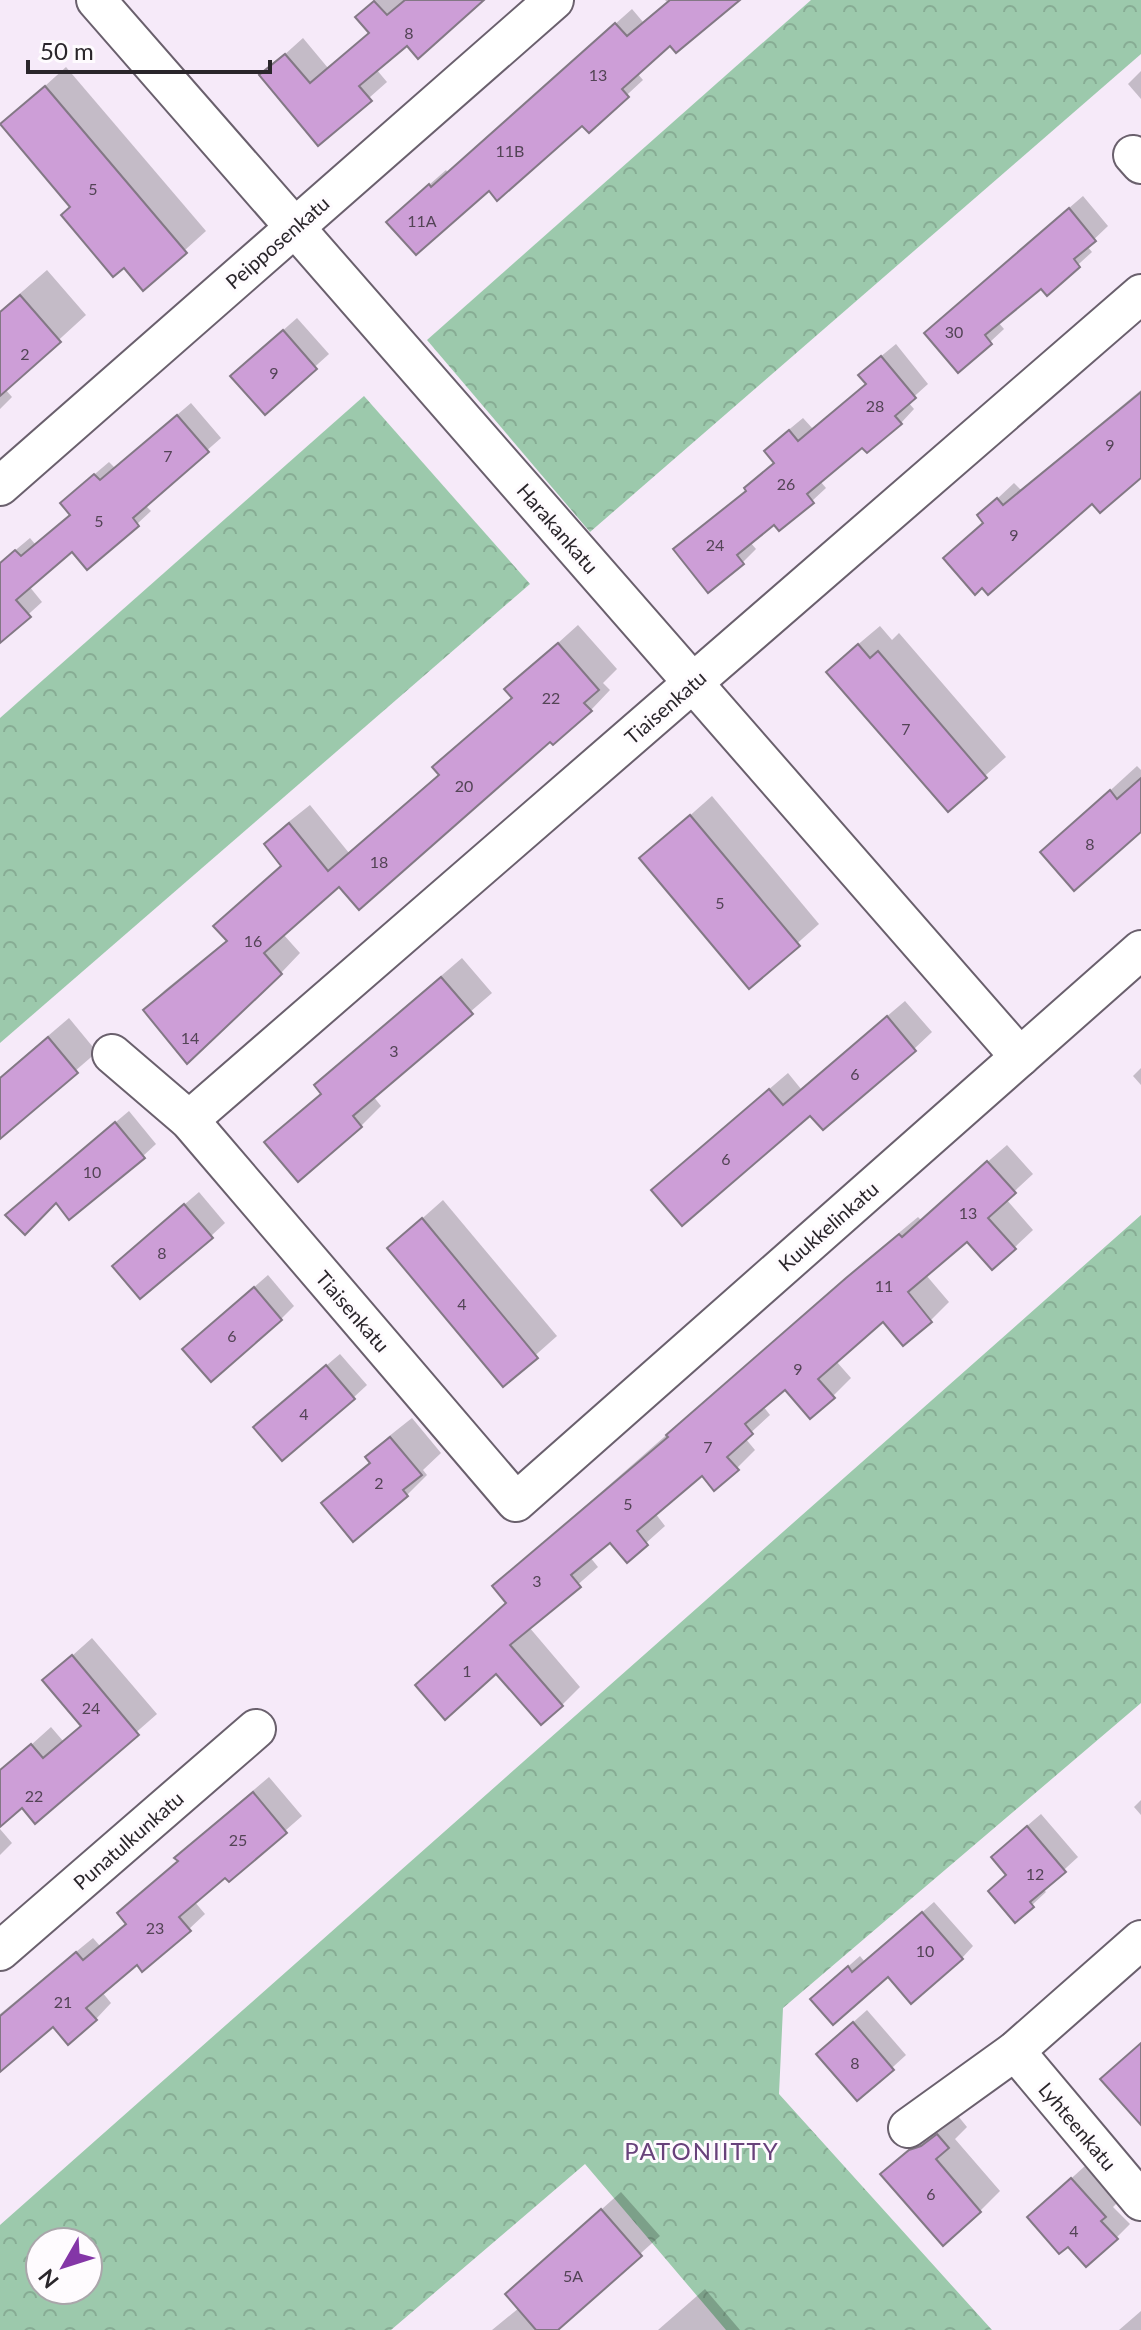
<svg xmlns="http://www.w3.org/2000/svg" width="1141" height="2330" viewBox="0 0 1141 2330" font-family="Lato,sans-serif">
  <defs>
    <pattern id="forest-crowns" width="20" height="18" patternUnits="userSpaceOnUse" patternTransform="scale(2)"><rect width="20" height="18" fill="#9cc9ac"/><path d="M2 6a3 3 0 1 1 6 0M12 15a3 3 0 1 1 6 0" fill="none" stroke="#87ac94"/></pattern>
  </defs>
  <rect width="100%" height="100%" fill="#f6eaf9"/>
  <g fill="url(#forest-crowns)" fill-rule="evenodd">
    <polygon points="811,0 1141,0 1141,54 590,532 427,340"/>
    <polygon points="364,396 530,584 0,1043 0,718"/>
    <path d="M1141,1215V1703L783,2008L779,2094L992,2330H726L585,2164L391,2330H0V2225ZM40,2242H88V2290H40Z"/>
  </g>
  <g fill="#0003">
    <polygon points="374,0 481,0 407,43 376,69 387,82 318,143 262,75 303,38 328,68 371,32 358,17"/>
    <polygon points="665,0 735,0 670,43 637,73 643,80 589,130 582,123 489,188 405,206 446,170 448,173 632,9 643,22 667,2"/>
    <polygon points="66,67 206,231 143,288 3,124"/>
    <polygon points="1141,71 1141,99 1128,84"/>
    <polygon points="1083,196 1108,226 1087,246 1092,252 1047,293 1041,286 998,322 1004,329 990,342 940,319"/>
    <polygon points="47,270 86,315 5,389 12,397 0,409 0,311"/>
    <polygon points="297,318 329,354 265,412 246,363"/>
    <polygon points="896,344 928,384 908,402 914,409 901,423 863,445 820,481 826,488 812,501 775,523 750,542 756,549 742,563 676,550 747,490 776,462 766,451 780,437 803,418 813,429 868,383 874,362"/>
    <polygon points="1141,390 1141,475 1093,501 945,558 985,522 980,515 1014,483 1021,490"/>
    <polygon points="191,403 221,438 145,505 151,511 137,524 72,549 29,586 42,602 0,640 0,563 30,538 35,544 71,514 76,490 109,462 115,468"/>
    <polygon points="578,625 617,669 603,683 610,690 591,710 339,884 283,934 300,953 281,973 145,1010 165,990 228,939 283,864 266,844 286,824 310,805 349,853 440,773 434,767 513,696 507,689"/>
    <polygon points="880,626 892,640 899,633 1006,757 948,809 849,652"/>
    <polygon points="1137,766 1141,770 1141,831 1043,852"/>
    <polygon points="712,796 819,924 749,986 642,858"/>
    <polygon points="462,958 492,993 373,1096 381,1106 361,1126 267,1142 323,1092 317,1085 337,1065"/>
    <polygon points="905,1001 932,1032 914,1049 810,1113 671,1173 788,1073 801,1089"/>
    <polygon points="69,1018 97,1052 0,1136 0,1077"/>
    <polygon points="1141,1068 1141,1085 1133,1076"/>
    <polygon points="129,1111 156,1144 143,1156 56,1201 20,1203"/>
    <polygon points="1007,1145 1033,1174 1006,1199 1033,1230 1014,1248 968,1239 926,1275 949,1302 931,1320 903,1343 883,1320 836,1361 851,1378 833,1396 785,1387 763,1406 770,1415 745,1438 755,1450 737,1468 702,1474 655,1513 665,1526 627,1560 610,1540 590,1557 598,1567 529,1627 580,1687 562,1705 497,1671 508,1602 494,1586 866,1260 918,1217 921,1220"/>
    <polygon points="199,1192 225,1223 211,1236 128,1253"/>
    <polygon points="443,1200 557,1336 503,1384 389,1248"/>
    <polygon points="268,1275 294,1306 281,1319 198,1336"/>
    <polygon points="340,1354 367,1385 353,1398 269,1414"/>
    <polygon points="412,1418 441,1453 423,1470 427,1475 407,1495 323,1503 371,1461 368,1457 388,1437"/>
    <polygon points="92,1638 157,1714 35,1821 22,1806 0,1824 0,1773 51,1727 63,1741 82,1725 45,1680"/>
    <polygon points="269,1777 302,1816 229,1880 225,1875 194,1901 205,1914 189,1929 137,1962 102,1992 111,2003 96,2019 54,2024 0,2069 0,2014 93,1938 100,1946 128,1923 119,1913 179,1860 177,1858 193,1842"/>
    <polygon points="1141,1800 1141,1815 1134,1807"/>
    <polygon points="1041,1814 1078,1857 1043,1889 1046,1892 1032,1905 1008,1874 1007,1843"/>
    <polygon points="0,1829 12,1843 0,1855"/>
    <polygon points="934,1902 973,1946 962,1958 824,1988 860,1956 865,1962"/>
    <polygon points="867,2010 906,2055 858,2099 832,2041"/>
    <polygon points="958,2116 967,2127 955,2139 1000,2191 980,2211 883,2174 931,2130 943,2126"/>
    <polygon points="1085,2166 1118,2202 1113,2207 1130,2224 1116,2238 1043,2204"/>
    <polygon points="621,2192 660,2236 555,2330 492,2330 519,2308 507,2294"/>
    <polygon points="705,2289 740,2330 658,2330"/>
    <polygon points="1141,2311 1141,2330 1119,2330"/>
  </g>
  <g fill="#cd9ed7" stroke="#837885" stroke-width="2">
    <polygon points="405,0 484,0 418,59 407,46 359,86 372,101 318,146 259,75 285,54 310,83 369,33 355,17 374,1 387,15"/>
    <polygon points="670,0 740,0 676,53 670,46 622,89 629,97 589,133 582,126 497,201 489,191 416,255 386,222 429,184 431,187 615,23 627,36"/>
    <polygon points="45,86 187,253 143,291 124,268 113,277 61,215 70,207 0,124"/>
    <polygon points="1069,208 1096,241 1074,259 1080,267 1047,296 1041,289 985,335 992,344 958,373 924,333"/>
    <polygon points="20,295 61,342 0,396 0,312"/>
    <polygon points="283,330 317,369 265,415 230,376"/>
    <polygon points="881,356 916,398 895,416 902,424 867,453 862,448 807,494 814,503 779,531 774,525 737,555 744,564 708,593 673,549 746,491 744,488 774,463 764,451 789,430 798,441 866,384 858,375"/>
    <polygon points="1141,392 1141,478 1100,513 1092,504 988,595 982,588 975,595 943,558 983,523 977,515 997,498 1003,505"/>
    <polygon points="177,415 209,452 133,518 139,526 87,570 72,552 16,600 31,617 0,643 0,563 15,550 21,556 70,515 60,503 94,474 100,480"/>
    <polygon points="558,643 599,690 584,703 592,711 553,745 550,742 359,910 339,887 264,953 282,974 187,1064 143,1010 227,941 213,926 281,866 264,844 289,823 328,871 439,775 432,767 512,698 504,689"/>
    <polygon points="858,644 870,658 878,651 987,778 948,812 826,672"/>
    <polygon points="1141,778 1141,832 1074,891 1040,852 1110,790 1117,799"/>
    <polygon points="690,815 800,946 749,989 639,858"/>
    <polygon points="441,977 473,1014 353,1116 362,1127 298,1182 264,1142 321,1094 314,1085"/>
    <polygon points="887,1016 916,1051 823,1130 810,1116 682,1226 651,1190 769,1089 783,1105"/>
    <polygon points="48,1037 78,1073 0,1139 0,1078"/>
    <polygon points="115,1122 145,1158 69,1220 56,1203 25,1235 5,1215"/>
    <polygon points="987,1161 1016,1193 988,1218 1016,1249 992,1270 967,1242 908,1292 932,1322 903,1346 883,1322 818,1379 835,1398 810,1419 785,1390 745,1424 753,1434 727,1457 739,1470 714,1491 702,1476 637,1531 648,1545 627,1563 610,1543 571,1575 581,1587 510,1645 563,1706 541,1725 496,1674 445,1720 415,1685 506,1603 492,1586 668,1437 666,1435 846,1278 899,1234 902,1237"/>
    <polygon points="184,1204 213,1238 140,1299 112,1266"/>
    <polygon points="422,1218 538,1358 503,1387 387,1248"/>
    <polygon points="254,1287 282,1320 211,1382 182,1349"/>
    <polygon points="326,1365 355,1399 282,1461 253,1427"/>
    <polygon points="390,1437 422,1475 403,1490 408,1496 353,1542 321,1503 370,1463 365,1457"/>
    <polygon points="72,1655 139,1735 35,1824 22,1808 0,1827 0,1770 31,1744 43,1758 81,1726 42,1680"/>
    <polygon points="253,1792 287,1833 229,1882 225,1878 179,1917 191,1931 142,1972 137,1965 86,2008 97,2020 68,2045 53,2027 0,2072 0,2016 76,1952 83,1960 126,1924 117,1913 178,1861 174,1858"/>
    <polygon points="1027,1826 1066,1872 1030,1902 1034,1907 1015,1923 988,1891 1006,1875 991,1857"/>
    <polygon points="922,1912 963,1959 911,2004 888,1977 833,2025 810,1999 848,1966 852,1972"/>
    <polygon points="853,2022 894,2070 857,2101 816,2054"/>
    <polygon points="1141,2043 1141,2125 1100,2079"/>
    <polygon points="937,2134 949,2148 936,2159 981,2212 943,2246 880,2174 909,2150 921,2146"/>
    <polygon points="1071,2178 1106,2217 1101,2221 1118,2239 1086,2267 1068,2247 1059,2254 1027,2217"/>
    <polygon points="601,2209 642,2256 558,2330 536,2330 505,2294"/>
  </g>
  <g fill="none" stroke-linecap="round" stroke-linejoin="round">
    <g stroke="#6a606d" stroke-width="42">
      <g id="street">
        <polyline points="96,0 1020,1057"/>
        <polyline points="1133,155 1141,164"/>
        <polyline points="0,486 554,0"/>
        <polyline points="112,1054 189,1120 516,1502 1141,950"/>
        <polyline points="189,1120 1141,294"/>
        <polyline points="0,1951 256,1729"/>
        <polyline points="1015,2051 1141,2201"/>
        <polyline points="908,2128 1015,2051 1141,1940"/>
      </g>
    </g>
    <use href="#street" stroke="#fff" stroke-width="38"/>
  </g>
  <g text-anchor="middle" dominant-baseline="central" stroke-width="6" stroke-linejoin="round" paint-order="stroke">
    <g font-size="16" fill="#534456">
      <text x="409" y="32">8</text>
      <text x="598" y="74">13</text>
      <text x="510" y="150">11B</text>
      <text x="93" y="188">5</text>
      <text x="422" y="220">11A</text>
      <text x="954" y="331">30</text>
      <text x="25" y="353">2</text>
      <text x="274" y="372">9</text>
      <text x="875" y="405">28</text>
      <text x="1110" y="444">9</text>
      <text x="168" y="455">7</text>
      <text x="786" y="483">26</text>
      <text x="99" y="520">5</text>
      <text x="1014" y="534">9</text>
      <text x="715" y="544">24</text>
      <text x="551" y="697">22</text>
      <text x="906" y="728">7</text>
      <text x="464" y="785">20</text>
      <text x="1090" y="843">8</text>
      <text x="379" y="861">18</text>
      <text x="720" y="902">5</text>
      <text x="253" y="940">16</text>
      <text x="190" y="1037">14</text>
      <text x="394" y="1050">3</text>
      <text x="855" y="1073">6</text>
      <text x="726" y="1158">6</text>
      <text x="92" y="1171">10</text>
      <text x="968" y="1212">13</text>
      <text x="162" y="1252">8</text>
      <text x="884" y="1285">11</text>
      <text x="462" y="1303">4</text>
      <text x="232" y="1335">6</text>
      <text x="798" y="1368">9</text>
      <text x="304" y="1413">4</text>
      <text x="708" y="1446">7</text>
      <text x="379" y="1482">2</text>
      <text x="628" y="1503">5</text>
      <text x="537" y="1580">3</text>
      <text x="467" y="1670">1</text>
      <text x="91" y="1707">24</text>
      <text x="34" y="1795">22</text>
      <text x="238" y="1839">25</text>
      <text x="1035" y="1873">12</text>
      <text x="155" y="1927">23</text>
      <text x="925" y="1950">10</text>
      <text x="63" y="2001">21</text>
      <text x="855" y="2062">8</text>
      <text x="931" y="2193">6</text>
      <text x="1074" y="2230">4</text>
      <text x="573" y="2275">5A</text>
    </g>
    <g font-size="20" fill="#2a262b" stroke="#fefbfe">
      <text transform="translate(277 242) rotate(-41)">Peipposenkatu</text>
      <text transform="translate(558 528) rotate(49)">Harakankatu</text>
      <text transform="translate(665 707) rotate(-41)">Tiaisenkatu</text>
      <text transform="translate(828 1226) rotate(-41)">Kuukkelinkatu</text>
      <text transform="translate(353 1311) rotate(49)">Tiaisenkatu</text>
      <text transform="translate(128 1840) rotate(-41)">Punatulkunkatu</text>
      <text transform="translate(1078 2126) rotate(50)">Lyhteenkatu</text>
    </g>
    <g font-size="24" letter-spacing="2" fill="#68427b" stroke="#fefbfe">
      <text x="702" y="2150">PATONIITTY</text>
    </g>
  </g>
  <g transform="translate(64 2266) rotate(231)"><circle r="38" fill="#fefbfe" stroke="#a9a6aa" stroke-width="2"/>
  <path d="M0-6L14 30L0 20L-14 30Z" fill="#8436a7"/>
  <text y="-12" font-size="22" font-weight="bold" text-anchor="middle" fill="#2a262b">N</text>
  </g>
  <path d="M28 60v12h242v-12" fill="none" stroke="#2a262b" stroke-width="4"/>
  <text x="40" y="60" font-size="24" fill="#2a262b" stroke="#fefbfe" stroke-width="6" paint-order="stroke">50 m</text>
</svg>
